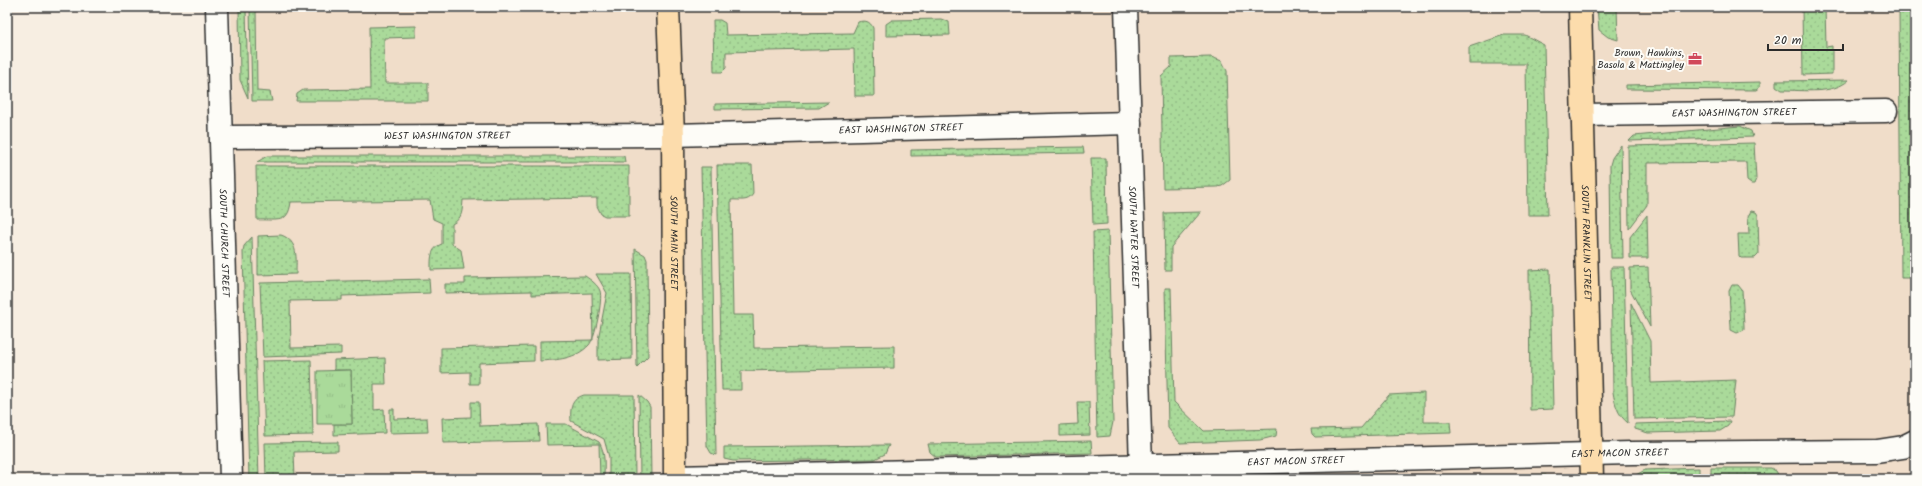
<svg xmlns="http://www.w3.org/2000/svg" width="1922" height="486" viewBox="0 0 1922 486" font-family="Kalam,sans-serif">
  <defs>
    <pattern id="grass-dots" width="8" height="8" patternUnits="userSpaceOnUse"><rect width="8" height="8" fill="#aada9a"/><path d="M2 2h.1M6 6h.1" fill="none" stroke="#92bb85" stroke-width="1.8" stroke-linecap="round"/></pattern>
    <pattern id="park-tufts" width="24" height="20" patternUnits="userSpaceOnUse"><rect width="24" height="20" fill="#aada9a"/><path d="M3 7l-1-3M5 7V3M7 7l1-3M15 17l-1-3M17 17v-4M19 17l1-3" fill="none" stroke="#92bb85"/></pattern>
  </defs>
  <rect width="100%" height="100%" fill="#f7eee2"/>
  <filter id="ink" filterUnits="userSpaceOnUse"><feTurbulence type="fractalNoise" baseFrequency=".025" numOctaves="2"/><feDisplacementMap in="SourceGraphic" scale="8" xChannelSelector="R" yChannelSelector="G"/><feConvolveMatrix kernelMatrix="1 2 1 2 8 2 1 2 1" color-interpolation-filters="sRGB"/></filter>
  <g filter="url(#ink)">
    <polygon fill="#f0ddc9" points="231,7 1915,7 1915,479 241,479"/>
    <g fill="url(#grass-dots)" stroke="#6a8262">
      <polygon points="239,7 246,7 248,98 240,80"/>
      <polygon points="250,7 256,7 257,91 270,92 272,101 252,101"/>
      <polygon points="1597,7 1617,7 1618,40 1608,37 1599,30"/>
      <polygon points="1802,7 1825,7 1826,47 1832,46 1832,74 1803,75"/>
      <polygon points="1899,7 1915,7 1915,278 1901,278"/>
      <polygon points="941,19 949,22 950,35 886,36 886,24 892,20"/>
      <path d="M713,20H720L725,23L726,35L853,33L858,22C865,20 870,21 873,28L874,96H855L854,49L726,52V68L722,72H714Z"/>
      <polygon points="416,26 416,37 384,38 385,83 428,83 428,101 296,101 297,94 303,90 370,89 369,27"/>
      <polygon points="1504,35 1525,35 1544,45 1548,215 1528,215 1526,64 1469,64 1469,47"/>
      <polygon points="1211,57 1222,61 1227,71 1230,180 1222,186 1217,187 1163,188 1161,76 1171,67 1171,58"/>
      <path d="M1849,80C1832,95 1803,90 1782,90L1776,86V81Z"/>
      <polygon points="1760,82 1760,87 1756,90 1626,89 1626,85"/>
      <polygon points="829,102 819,108 715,109 715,104"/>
      <polygon points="1740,126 1751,131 1753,137 1629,141 1634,136"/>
      <polygon points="1754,143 1756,179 1754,184 1751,184 1747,181 1746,162 1647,163 1647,205 1629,229 1628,146"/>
      <polygon points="1621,145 1623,258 1611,258 1610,165 1612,158"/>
      <polygon points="1083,147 1084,153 911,156 911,150"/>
      <polygon points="267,156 624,156 625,162 257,162"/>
      <polygon points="1091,158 1106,158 1107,224 1093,225"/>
      <path d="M717,165H752L753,194C748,203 739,199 731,200L733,315H753L754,348L894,346V368L741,371V390H722Z"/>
      <path d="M256,166H629V216H605L601,214L597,206V198L463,200C462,211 463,218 452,224V244L461,250L464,269L431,270C431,259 430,248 442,244V223L433,219L430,200L291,202C288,225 277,219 257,220Z"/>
      <polygon points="701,167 711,167 716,455 711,453 707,446"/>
      <polygon points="1751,211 1756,212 1758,215 1759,254 1755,258 1741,258 1739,256 1738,234 1749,234 1748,216"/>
      <polygon points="1201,212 1171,247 1171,270 1165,270 1164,213"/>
      <polygon points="1647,215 1648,258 1630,258 1630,237"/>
      <polygon points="1108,231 1113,422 1110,436 1097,437 1093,232"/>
      <path d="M281,235C299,241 296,259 296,274L258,275V236Z"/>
      <polygon points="252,237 259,479 249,479 243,252 244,246"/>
      <polygon points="635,249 645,255 647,260 648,356 637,367"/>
      <path d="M1611,267H1624L1628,423C1618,415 1615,405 1613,392Z"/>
      <polygon points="1648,267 1650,327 1630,289 1630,268"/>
      <polygon points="1550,269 1553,409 1530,410 1529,270"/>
      <polygon points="596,274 631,274 632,359 598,360 598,340 607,293"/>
      <path d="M585,276C591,280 598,285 600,291C603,299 595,339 589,345C576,359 557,360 540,361V341L593,340L592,293L532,295V291L445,293V284H465V278Z"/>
      <polygon points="429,279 430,293 342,296 342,300 290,301 291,348 341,347 341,354 263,357 260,283"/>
      <polygon points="1732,285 1738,285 1742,290 1744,326 1744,330 1737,333 1731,330 1731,327 1729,291"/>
      <polygon points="1165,288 1171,288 1174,402 1204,431 1277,429 1276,436 1260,440 1180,443 1168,428"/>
      <polygon points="1631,303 1650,341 1651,383 1736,380 1732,417 1634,419"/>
      <polygon points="534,346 534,361 479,363 479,384 470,384 470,372 441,373 441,348"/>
      <polygon points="385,358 386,384 374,384 374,410 384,409 385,433 334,435 334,424 352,424 351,370 334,370 334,360"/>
      <polygon points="311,360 313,435 265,436 262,361"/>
      <polygon points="1424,393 1424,422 1450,422 1451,433 1315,437 1312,434 1311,429 1361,428 1389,395"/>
      <path d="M584,395H634L635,479H609V457L604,439L571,421C570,408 571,399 584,395Z"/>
      <polygon points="639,395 647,402 650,407 651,479 640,479"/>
      <polygon points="471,402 479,402 480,426 538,424 539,441 443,443 442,418 471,417"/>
      <polygon points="1077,402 1089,402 1090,435 1060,436 1060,425 1078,424"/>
      <polygon points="390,409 394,409 394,419 427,418 428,432 390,433"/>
      <polygon points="1730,421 1728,426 1720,431 1648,433 1635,429 1635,424"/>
      <path d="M546,424H566L599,442C606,453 604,467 604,479H600L599,444L547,445Z"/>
      <polygon points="1091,441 1092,453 936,457 930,452 928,444"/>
      <polygon points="338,442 338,451 294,452 295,479 266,479 265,443"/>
      <polygon points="889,445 885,454 875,459 733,461 724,459 724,447"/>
      <polygon points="1699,468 1699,479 1636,479 1636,475 1645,470"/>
      <polygon points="1711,468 1771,468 1776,471 1780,478 1711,479"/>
      <polygon points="1546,475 1546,479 1355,479"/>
    </g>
    <polygon fill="url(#park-tufts)" stroke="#6a8262" points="351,370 352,424 317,424 317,371"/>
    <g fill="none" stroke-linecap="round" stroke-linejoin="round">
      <g stroke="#2b2b2b" stroke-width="25">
        <g id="minor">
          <path id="s1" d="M217,7L231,479"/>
          <path id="s2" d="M1126,7L1141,466"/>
          <path id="s3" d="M1582,115L1886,111"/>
          <path id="s4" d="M222,137L673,135L1130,123"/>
          <path id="s5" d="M675,477L1632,453L1877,451L1903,447L1915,441"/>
        </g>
      </g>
      <g stroke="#2b2b2b" stroke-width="25">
        <g id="primary">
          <path id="s6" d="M668,7L673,135L675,479"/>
          <path id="s7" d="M1580,7L1592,479"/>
        </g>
      </g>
      <use href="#minor" stroke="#fdfcf7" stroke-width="22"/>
      <use href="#primary" stroke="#fcdcac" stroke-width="22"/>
    </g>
  </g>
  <defs>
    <g id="office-bare" transform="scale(1.08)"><path d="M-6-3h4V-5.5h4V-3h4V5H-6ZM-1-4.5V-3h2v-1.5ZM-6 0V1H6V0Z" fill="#d1495b" stroke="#fdfcf7" stroke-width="2.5" paint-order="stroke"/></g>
  </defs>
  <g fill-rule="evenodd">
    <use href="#office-bare" x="1695" y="59"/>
  </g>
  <g text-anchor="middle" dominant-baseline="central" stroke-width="4" stroke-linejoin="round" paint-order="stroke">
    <g font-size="10" fill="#2b2b2b" stroke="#fdfcf7" text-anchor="end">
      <text x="1684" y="53">Brown, Hawkins,<tspan x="1684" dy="12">Basola &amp; Mattingley</tspan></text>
    </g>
    <g font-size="10" fill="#2b2b2b" stroke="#fdfcf7">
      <text stroke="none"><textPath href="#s3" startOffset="152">EAST WASHINGTON STREET</textPath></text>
      <text stroke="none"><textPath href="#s4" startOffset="679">EAST WASHINGTON STREET</textPath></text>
      <text stroke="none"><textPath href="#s4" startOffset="225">WEST WASHINGTON STREET</textPath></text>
      <text stroke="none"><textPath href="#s2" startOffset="230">SOUTH WATER STREET</textPath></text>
      <text stroke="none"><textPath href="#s1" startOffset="236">SOUTH CHURCH STREET</textPath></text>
      <text stroke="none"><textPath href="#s6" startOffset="236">SOUTH MAIN STREET</textPath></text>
      <text stroke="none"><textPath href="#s7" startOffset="236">SOUTH FRANKLIN STREET</textPath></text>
      <text stroke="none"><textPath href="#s5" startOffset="945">EAST MACON STREET</textPath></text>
      <text stroke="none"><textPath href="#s5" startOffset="621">EAST MACON STREET</textPath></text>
    </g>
  </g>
  <rect width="1922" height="486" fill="none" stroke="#fdfcf7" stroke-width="24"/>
  <rect x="12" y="12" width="1898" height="462" fill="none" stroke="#2b2b2b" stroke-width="1.5" filter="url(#ink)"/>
  <path d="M1768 44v6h75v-6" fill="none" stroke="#2b2b2b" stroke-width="2"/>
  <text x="1774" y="44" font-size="12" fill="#2b2b2b" stroke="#fdfcf7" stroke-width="3" paint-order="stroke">20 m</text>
</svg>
